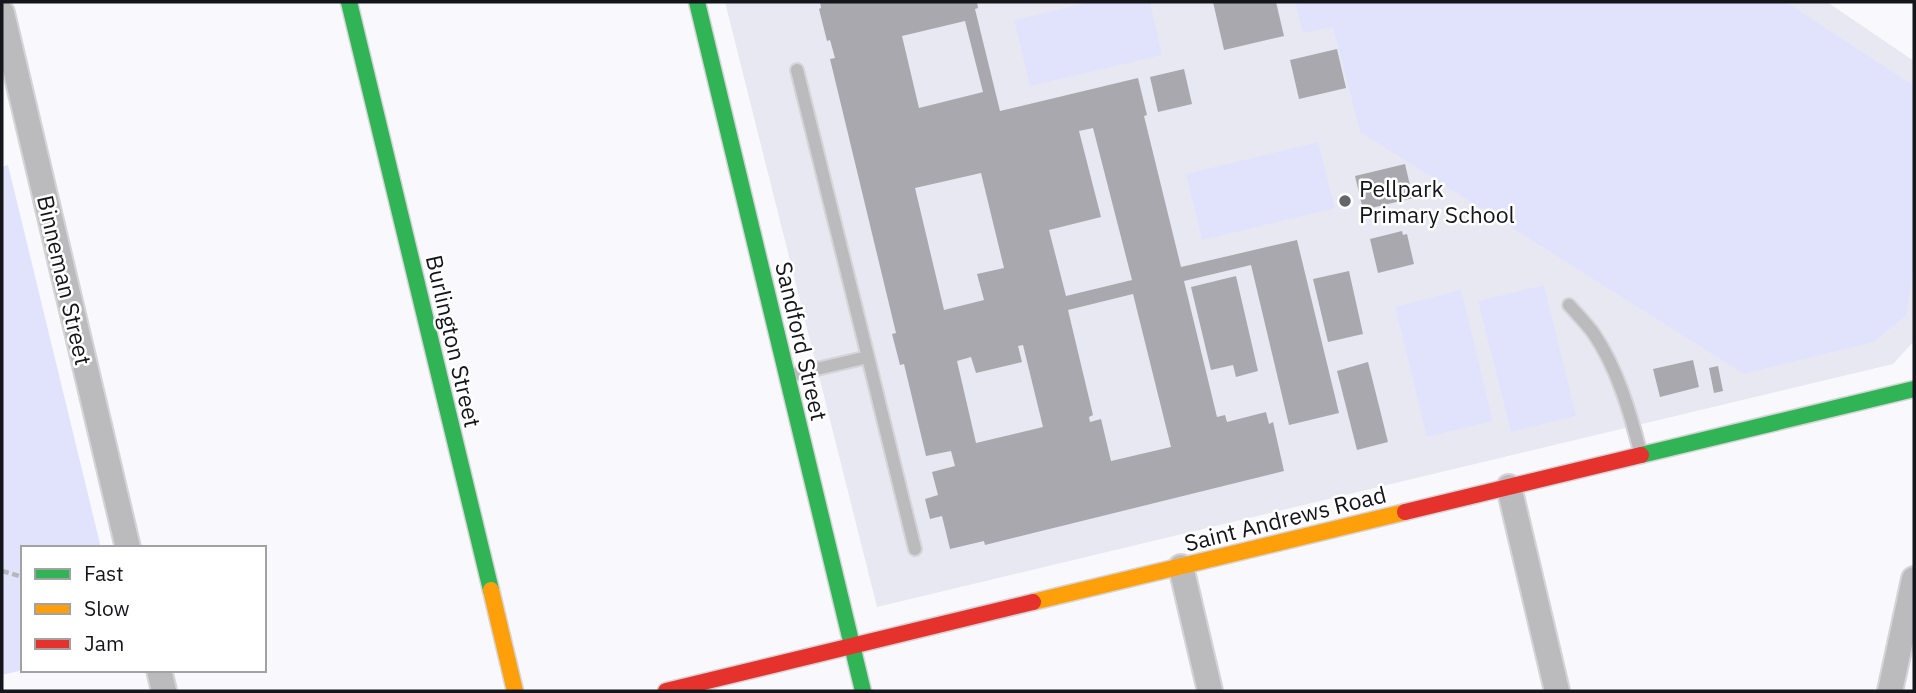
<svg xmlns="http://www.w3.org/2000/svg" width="1916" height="693" viewBox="0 0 1916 693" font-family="'IBM Plex Sans',sans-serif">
  <rect width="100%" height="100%" fill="#f8f8fd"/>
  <polygon fill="#e8e8f3" points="725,2 1827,2 1914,61 1914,341 1893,364 877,607"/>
  <g fill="#e1e3fc">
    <polygon points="1091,2 1150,2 1162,55 1030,86 1014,20"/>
    <polygon points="1295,2 1786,2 1914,86 1914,264 1906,316 1873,342 1744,374 1360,132 1333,27 1303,33"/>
    <polygon points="1318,142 1335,208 1202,240 1186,174"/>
    <polygon points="8,165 101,548 23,548 23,670 2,675 2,167"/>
    <polygon points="1544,285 1576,416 1511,432 1478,301"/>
    <polygon points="1461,290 1493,421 1427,437 1395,307"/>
  </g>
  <g fill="#a8a8ae" fill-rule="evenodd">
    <path d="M820,2H977L978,8L975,9L1000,111L1138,78L1147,115L1144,116L1181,267L1297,240L1339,413L1289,425L1251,265L1184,281L1217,417L1225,415L1227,422L1266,412L1269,424L1273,422L1284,471L985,545L984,541L950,549L942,516L930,519L925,499L938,495L932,472L955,466L951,451L926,456L904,364L900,365L892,334L896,333L830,59L835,58L830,40L827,41L819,9L821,8ZM965,21L983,92L919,108L902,36ZM1093,128L1132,280L1066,296L1049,230L1101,217L1079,131ZM981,173L1004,268L977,274L984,300L944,310L915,188ZM1133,294L1171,447L1111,461L1101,419L1090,422L1089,417L1093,415L1068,310ZM1023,345L1043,427L976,443L957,361L971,357L976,373L1022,362L1018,346Z"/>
    <polygon points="1213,2 1276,2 1284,36 1224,50"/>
    <polygon points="1337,49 1346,88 1299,99 1290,60"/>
    <polygon points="1184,69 1192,104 1158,112 1150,77"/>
    <polygon points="1405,164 1413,198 1363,210 1355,176"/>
    <polygon points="1402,231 1403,235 1407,234 1414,264 1378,273 1370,239"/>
    <polygon points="1349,271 1363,334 1328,342 1313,279"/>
    <polygon points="1236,276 1258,371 1236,377 1233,365 1211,370 1191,287"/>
    <polygon points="1693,360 1699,387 1660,397 1653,369"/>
    <polygon points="1368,362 1388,442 1357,450 1337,371"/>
    <polygon points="1718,366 1723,391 1714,393 1709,368"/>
  </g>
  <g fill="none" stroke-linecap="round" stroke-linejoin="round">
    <g stroke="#d5d5d8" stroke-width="16">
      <g id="lane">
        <path d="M1569,305C1577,314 1587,324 1594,334C1617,368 1630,412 1640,451"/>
        <polyline points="868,357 915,549"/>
        <polyline points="791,375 868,357 797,70"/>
      </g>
    </g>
    <g stroke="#d5d5d8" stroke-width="28">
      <g id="street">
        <polyline points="2,13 128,548"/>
        <polyline points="1509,487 1557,691"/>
        <polyline points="1181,567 1210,691"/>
        <polyline points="159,670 164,691"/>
        <polyline points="1890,691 1914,579"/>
      </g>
    </g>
    <g stroke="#d5d5d8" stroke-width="19">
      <g id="fast">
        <polyline points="349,2 491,590"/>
        <polyline points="697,2 863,691"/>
        <polyline points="1641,455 1914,389"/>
      </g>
    </g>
    <g stroke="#d5d5d8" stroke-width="19">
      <g id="slow">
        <polyline points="491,590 515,691"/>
        <polyline points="1033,602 1405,512"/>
      </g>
    </g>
    <g stroke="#d5d5d8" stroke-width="19">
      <g id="jam">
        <polyline points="1405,512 1641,455"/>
        <polyline points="666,691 1033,602"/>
      </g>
    </g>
    <polyline stroke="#b7b7bb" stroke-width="4.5" stroke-dasharray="7 3.5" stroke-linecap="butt" points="2,571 23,577"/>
    <use href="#lane" stroke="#bbbbbe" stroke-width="12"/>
    <use href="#street" stroke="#bbbbbe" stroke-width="24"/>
    <use href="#fast" stroke="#30b455" stroke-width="16"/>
    <use href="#slow" stroke="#ff9f0a" stroke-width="16"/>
    <use href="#jam" stroke="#e5322d" stroke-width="16"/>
  </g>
  <circle fill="#64656b" stroke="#fff" stroke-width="2.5" cx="1345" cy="201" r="7"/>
  <g text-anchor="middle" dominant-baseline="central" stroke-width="5" stroke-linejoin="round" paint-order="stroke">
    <g font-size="23" fill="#15161c" stroke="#fff" text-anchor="start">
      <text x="1359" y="188">Pellpark<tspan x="1359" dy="26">Primary School</tspan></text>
    </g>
    <g font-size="23" fill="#15161c" stroke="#fff">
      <text transform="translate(65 280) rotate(77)">Binneman Street</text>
      <text transform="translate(454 341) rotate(77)">Burlington Street</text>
      <text transform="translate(802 341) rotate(77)">Sandford Street</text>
      <text transform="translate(1285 518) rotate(-14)">Saint Andrews Road</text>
    </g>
  </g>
  <rect width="1916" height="693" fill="none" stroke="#15161c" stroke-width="7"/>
  <rect x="21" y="546" width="245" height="126" fill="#ffffff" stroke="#a1a2a4" stroke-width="2"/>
  <rect x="35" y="569" width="35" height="10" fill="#30b455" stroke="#a1a2a4" stroke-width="2"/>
  <text x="84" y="581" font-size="21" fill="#15161c">Fast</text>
  <rect x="35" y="604" width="35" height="10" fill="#ff9f0a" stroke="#a1a2a4" stroke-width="2"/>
  <text x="84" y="616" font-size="21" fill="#15161c">Slow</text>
  <rect x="35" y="639" width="35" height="10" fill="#e5322d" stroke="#a1a2a4" stroke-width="2"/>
  <text x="84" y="651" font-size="21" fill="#15161c">Jam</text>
</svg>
